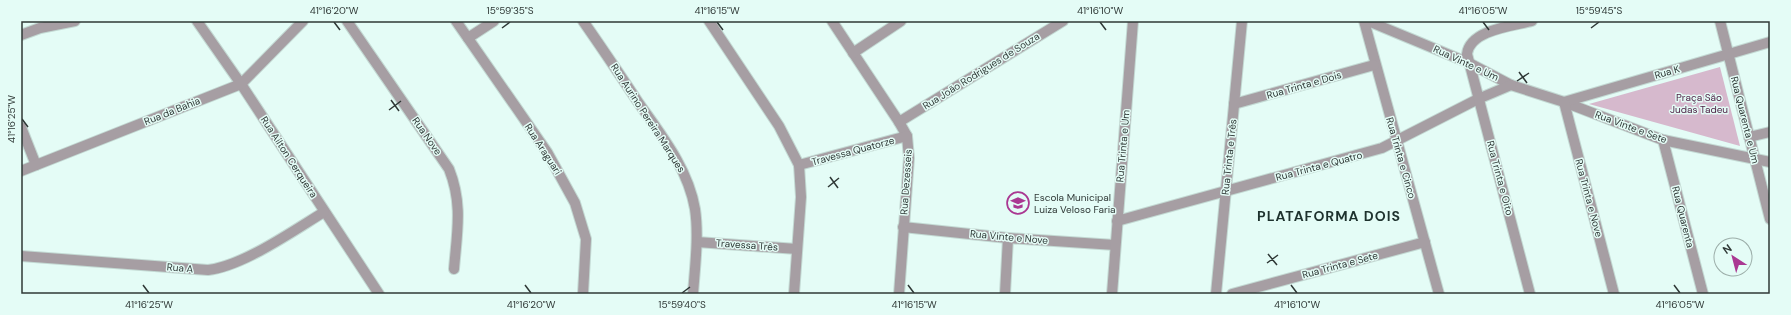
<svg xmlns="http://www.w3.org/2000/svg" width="1791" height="315" viewBox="0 0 1791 315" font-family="'DM Sans',sans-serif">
  <rect width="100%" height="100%" fill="#e4fcf6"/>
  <polygon fill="#d6b9cd" points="1720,67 1740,146 1589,104"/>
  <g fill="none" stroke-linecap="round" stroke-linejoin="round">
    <g stroke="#c3d9d3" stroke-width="12">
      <g id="street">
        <polyline points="197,21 241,84 379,294"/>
        <path d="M347,21L449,169C463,204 457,232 454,269"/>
        <polyline points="456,21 547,152 575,203 586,239 583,294"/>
        <path d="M583,21C602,48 620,75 638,102C661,135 688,168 695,209C699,236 695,266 693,294"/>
        <polyline points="709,21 779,126 799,165 801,197 794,294"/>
        <polyline points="832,21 899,122 907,136 909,158 899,294"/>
        <polyline points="1364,21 1439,294"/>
        <polyline points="1368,21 1469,63 1511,85 1564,102 1663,140 1770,162"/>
        <polyline points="1720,21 1770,219"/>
        <polyline points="21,35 40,28 75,21"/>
        <polyline points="468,38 494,21"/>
        <polyline points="853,53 901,21"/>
        <polyline points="1564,102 1770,42"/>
        <polyline points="1564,102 1614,294"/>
        <polyline points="1234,104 1374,65"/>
        <polyline points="899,122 1063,21"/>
        <polyline points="21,127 36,165"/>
        <polyline points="1749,137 1770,132"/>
        <polyline points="1663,140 1703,294"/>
        <polyline points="799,165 907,136"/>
        <polyline points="21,171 241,84 303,21"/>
        <polyline points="1117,221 1382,148 1478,99 1511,85"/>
        <polyline points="903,227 1008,238 1115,245"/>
        <polyline points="697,242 797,249"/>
        <path d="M21,256L208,270C243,266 293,231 324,212"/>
        <polyline points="1005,294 1008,238"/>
        <polyline points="1112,294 1133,21"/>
        <polyline points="1216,294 1242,21"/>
        <polyline points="1232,294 1425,242"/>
        <path d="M1530,294L1467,54C1470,30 1512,26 1532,21"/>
      </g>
    </g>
    <use href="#street" stroke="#a69ea3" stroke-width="10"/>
  </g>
  <path fill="none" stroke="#2f3836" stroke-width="1.5" d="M334,22L340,30M717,22L723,30M1100,22L1106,30M1483,22L1489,30M502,28L510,22M1591,28L1599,22M1519,72L1527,83M1517,81L1529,73M391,100L399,111M389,110L401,101M22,119L28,127M830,177L838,188M828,187L839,178M1268,254L1277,265M1267,263L1278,255M143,285L149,293M525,285L531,293M908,285L914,293M1291,285L1297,293M1674,285L1680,293M682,293L690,287"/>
  <defs>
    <g id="school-ring" transform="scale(1.15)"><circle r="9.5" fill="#e4fcf6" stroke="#aa3892" stroke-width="1.5"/><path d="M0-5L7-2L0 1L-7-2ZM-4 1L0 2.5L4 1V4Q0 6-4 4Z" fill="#aa3892"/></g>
  </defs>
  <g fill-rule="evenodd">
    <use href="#school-ring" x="1018" y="203"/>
  </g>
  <g text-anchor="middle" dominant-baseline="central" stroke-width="3" stroke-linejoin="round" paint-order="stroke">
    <g font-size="10" fill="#2f3836" stroke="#e4fcf6">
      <text transform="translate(1466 63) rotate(25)">Rua Vinte e Um</text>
      <text transform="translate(981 71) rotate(-32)">Rua João Rodrigues de Souza</text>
      <text transform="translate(1667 72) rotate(-16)">Rua K</text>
      <text transform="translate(1304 85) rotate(-16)">Rua Trinta e Dois</text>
      <text transform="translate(172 111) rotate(-22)">Rua da Bahia</text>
      <text transform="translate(648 118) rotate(57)">Rua Aurino Pereira Marques</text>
      <text transform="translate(1745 120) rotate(76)">Rua Quarenta e Um</text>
      <text transform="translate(1631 127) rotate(20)">Rua Vinte e Sete</text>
      <text transform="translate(427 136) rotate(55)">Rua Nove</text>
      <text transform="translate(1123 146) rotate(-85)">Rua Trinta e Um</text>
      <text transform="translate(543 149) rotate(57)">Rua Araguari</text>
      <text transform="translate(853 151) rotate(-15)">Travessa Quatorze</text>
      <text transform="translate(289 157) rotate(57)">Rua Ailton Cerqueira</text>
      <text transform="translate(1229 157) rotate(-84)">Rua Trinta e Três</text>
      <text transform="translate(1401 158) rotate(74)">Rua Trinta e Cinco</text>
      <text transform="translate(1319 166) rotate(-15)">Rua Trinta e Quatro</text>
      <text transform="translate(1500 178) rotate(75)">Rua Trinta e Oito</text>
      <text transform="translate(906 182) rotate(-86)">Rua Dezesseis</text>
      <text transform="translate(1589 198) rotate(75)">Rua Trinta e Nove</text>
      <text transform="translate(1683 217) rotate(76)">Rua Quarenta</text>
      <text transform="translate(1009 237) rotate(5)">Rua Vinte e Nove</text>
      <text transform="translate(747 245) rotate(4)">Travessa Três</text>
      <text transform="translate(1340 265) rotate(-15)">Rua Trinta e Sete</text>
      <text transform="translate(180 268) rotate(5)">Rua A</text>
    </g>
    <g font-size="10" fill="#4a1a40" stroke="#e4fcf6">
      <text x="1699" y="97">Praça São<tspan x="1699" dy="12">Judas Tadeu</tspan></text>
    </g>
    <g font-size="10" fill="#2f3836" stroke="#e4fcf6" text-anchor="start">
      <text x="1034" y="197">Escola Municipal<tspan x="1034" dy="12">Luiza Veloso Faria</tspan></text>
    </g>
    <g font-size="14" font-weight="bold" letter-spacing="1" fill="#1e322e" stroke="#e4fcf6">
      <text x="1329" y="216">PLATAFORMA DOIS</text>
    </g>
  </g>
  <rect width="1791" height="315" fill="none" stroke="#e4fcf6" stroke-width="44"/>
  <g transform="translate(1733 257) rotate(324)"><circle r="19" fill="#e4fcf6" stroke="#9caea9"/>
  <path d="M0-3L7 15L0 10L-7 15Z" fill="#aa3892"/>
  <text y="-6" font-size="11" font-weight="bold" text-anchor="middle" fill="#2f3836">N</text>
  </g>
  <rect x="22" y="22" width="1747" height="271" fill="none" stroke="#2f3836" stroke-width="1.5"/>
  <g font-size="10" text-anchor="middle" fill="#2f3836">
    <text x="334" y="14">41°16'20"W</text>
    <text x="510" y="14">15°59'35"S</text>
    <text x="717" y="14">41°16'15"W</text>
    <text x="1100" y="14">41°16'10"W</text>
    <text x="1483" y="14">41°16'05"W</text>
    <text x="1599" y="14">15°59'45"S</text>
    <text transform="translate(11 119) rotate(-90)" y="4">41°16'25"W</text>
    <text x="149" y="308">41°16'25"W</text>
    <text x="531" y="308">41°16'20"W</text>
    <text x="682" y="308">15°59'40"S</text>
    <text x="914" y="308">41°16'15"W</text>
    <text x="1297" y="308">41°16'10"W</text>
    <text x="1680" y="308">41°16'05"W</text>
  </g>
</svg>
